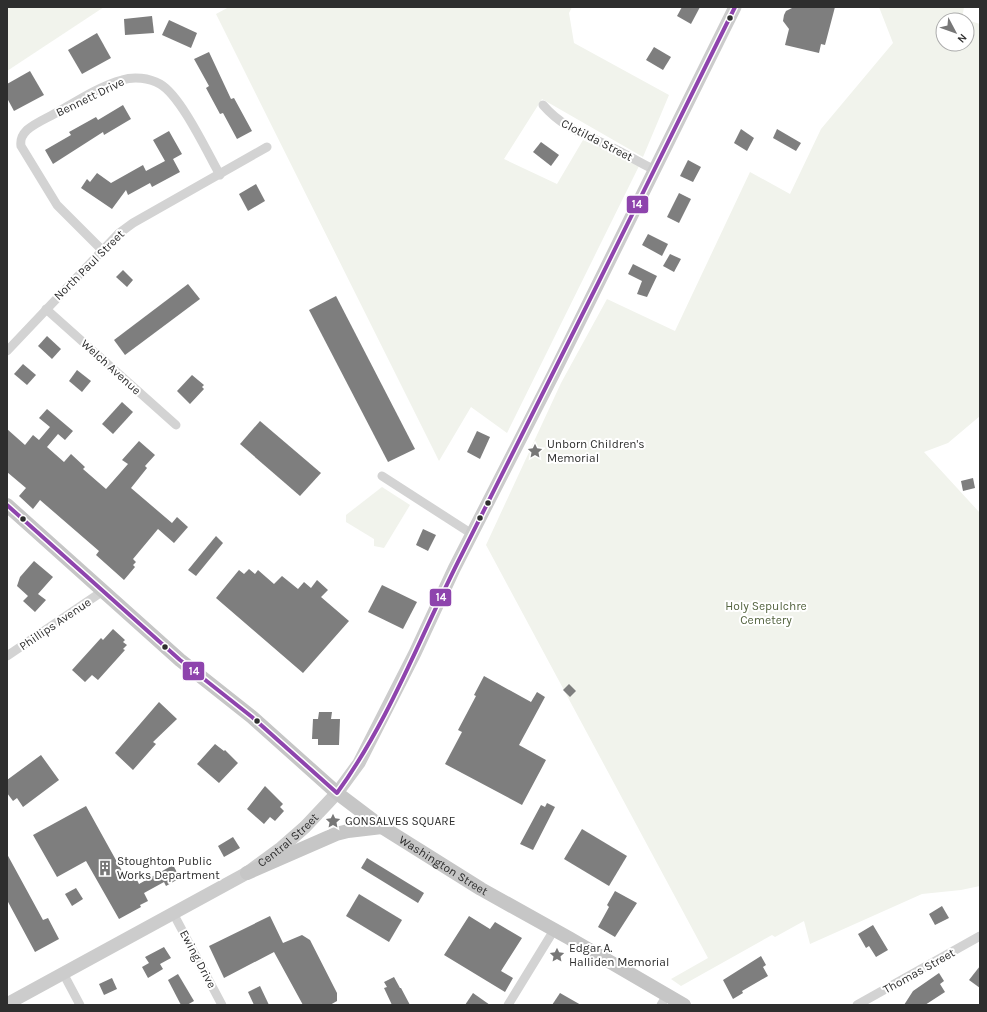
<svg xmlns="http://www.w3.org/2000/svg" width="987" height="1012" viewBox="0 0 987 1012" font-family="Karla,sans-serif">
  <rect width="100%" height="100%" fill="#fff"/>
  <g fill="#f1f3ec">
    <polygon points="7,7 104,7 7,71"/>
    <polygon points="229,7 572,7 569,13 574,43 669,95 643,157 542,99 504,159 557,184 583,140 640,164 507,433 471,407 439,461 216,14"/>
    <polygon points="879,7 964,7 962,19 966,20 943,20 943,44 967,44 967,20 980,24 980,416 948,443 924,452 980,513 980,886 961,890 922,894 810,944 804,921 775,937 772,935 681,986 671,979 708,958 486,545 561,383 607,299 675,331 750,172 790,194 821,129 893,43"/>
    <polygon points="382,487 410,505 384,548 374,546 374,539 346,522 346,515"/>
  </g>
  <g fill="#7e7e7e">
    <polygon points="682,7 700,7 691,24 677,16"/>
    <polygon points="794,7 835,7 825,45 821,44 819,53 785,45 789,29 783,21 784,15 786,11"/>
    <polygon points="152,16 154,33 125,35 124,19"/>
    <polygon points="169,20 197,33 191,48 162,35"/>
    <polygon points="97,33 111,58 82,74 68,50"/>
    <polygon points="654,47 671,57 663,70 646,60"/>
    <polygon points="209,52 231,99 234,98 252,131 237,139 223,113 220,114 206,88 209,86 194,59"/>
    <polygon points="30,71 44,95 14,111 7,98 7,84"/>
    <polygon points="123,105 131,119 104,135 103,132 53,164 45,150 71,135 69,132 96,117 98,120"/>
    <polygon points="741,129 754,138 747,151 734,143"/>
    <polygon points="777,129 801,143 796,151 773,138"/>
    <polygon points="169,131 182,154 173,159 180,172 152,187 150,183 128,195 126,190 112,209 81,188 87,179 90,182 97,173 111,183 143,165 146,171 165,161 153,140"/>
    <polygon points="541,142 559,155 551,166 533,152"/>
    <polygon points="688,160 701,167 693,182 680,176"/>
    <polygon points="256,184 265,201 248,211 239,194"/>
    <polygon points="679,193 691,199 679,223 667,217"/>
    <polygon points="648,234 668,244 662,256 642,245"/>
    <polygon points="670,254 681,259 674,272 663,266"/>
    <polygon points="633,264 657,276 647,297 637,294 642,281 628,274"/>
    <polygon points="123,270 133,280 127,287 116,277"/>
    <polygon points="188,284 200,299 125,355 114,340"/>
    <polygon points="336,296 415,449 388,462 309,310"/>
    <polygon points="47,336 61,349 52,359 38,346"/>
    <polygon points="23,364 36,375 27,385 14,374"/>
    <polygon points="77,370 91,381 82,392 69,381"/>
    <polygon points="192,375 204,385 202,387 204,389 190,404 177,391"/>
    <polygon points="122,402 133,412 113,434 102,424"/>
    <polygon points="47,409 73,431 65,440 58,434 47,447 64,462 71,454 85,467 83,469 106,489 128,464 122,460 139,441 155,455 145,466 147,468 131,488 172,523 177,517 188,527 174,543 158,529 133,559 136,562 133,565 135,567 124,580 96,555 99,551 40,500 33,509 19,496 26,488 7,472 7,429 25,445 33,435 39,440 50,427 39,418"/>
    <polygon points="260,421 321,473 300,496 240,444"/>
    <polygon points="477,431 490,437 480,459 467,452"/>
    <polygon points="973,478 975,488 963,491 961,481"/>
    <polygon points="423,529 436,535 428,551 416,545"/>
    <polygon points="216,536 223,543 196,576 188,570"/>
    <polygon points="34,561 53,577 38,594 46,600 35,612 23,601 28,596 17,586 20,577"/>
    <polygon points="249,569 255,574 258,570 274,584 282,576 298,589 304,582 311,588 317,580 328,590 321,597 349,621 303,673 216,598 239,570 244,574"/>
    <polygon points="382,585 417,602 403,629 368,612"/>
    <polygon points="113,629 125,640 123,642 127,645 123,649 125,650 98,680 92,675 85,682 72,670 101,638 103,640"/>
    <polygon points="484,676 531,702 537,692 545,697 519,745 546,760 522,805 445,764 462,732 458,730 476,696 474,695"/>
    <polygon points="569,684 576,691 570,697 563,690"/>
    <polygon points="159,702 177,719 153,742 156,744 133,770 115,753"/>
    <polygon points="319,712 332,712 331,719 340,719 339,745 318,745 318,739 312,739 313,719 318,719"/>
    <polygon points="215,744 224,751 225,750 238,763 219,783 197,764"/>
    <polygon points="41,755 59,780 23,807 17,798 13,801 7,793 7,780"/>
    <polygon points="265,786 283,804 280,807 284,811 275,821 270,817 264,824 247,809"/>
    <polygon points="547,803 555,807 533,850 520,844 541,805 545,807"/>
    <polygon points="86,806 127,880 135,876 139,884 173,865 180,878 166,886 164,882 144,893 148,901 140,905 141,907 119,919 86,861 57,877 33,835"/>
    <polygon points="582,829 627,856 609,886 564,859"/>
    <polygon points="233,837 240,848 224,857 218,846"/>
    <polygon points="7,854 43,920 48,918 59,939 35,952 7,900"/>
    <polygon points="367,858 424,893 418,903 361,868"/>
    <polygon points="76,888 83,899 72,906 65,894"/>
    <polygon points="615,891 637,903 615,937 598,927 609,907 607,905"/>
    <polygon points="359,894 402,920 389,942 346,916"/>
    <polygon points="942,906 949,918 935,925 929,914"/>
    <polygon points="270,916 283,943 302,935 310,940 337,993 337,1001 330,1005 303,1005 274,952 224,978 209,946"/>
    <polygon points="469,916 490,929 495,922 522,938 501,971 513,978 505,992 444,955"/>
    <polygon points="873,925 888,950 876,957 869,946 866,948 858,934"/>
    <polygon points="164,947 171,958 160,964 163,969 148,978 142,967 149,963 145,957"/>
    <polygon points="761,956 766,965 763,967 768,976 742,991 743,993 733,999 723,980"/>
    <polygon points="980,966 980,988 969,980"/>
    <polygon points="939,973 944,981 940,984 945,992 925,1005 904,1005 913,991"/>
    <polygon points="178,974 194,1001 187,1005 181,1005 168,980"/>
    <polygon points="394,977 400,988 401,988 410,1005 392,1005 384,988 387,987 384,982"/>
    <polygon points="112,978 117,989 104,995 99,984"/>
    <polygon points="260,986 269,1005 254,1005 248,992"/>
    <polygon points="473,993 490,1005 465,1005"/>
    <polygon points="560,993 581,1005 552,1005"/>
  </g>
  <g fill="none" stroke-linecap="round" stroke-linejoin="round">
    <g stroke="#d3d3d3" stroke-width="9">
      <path d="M543,105C563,128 584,134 611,147C626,154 640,163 655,170"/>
      <path d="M102,250L57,205L21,146C20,139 22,135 27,130C35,123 45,119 54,114C74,103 99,86 122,80C134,76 149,78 160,84C181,96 207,152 220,175"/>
      <polyline points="46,309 176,425"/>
      <polyline points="7,351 118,234 133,223 267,147"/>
      <polyline points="382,476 472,534"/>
      <polyline points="7,656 103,591"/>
      <polyline points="173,913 222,1005"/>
      <polyline points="63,973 80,1005"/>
      <polyline points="508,1005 554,930"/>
      <polyline points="661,1005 667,995"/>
      <polyline points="857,1005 980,936"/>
    </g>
    <path stroke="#ccc" stroke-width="13" id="s1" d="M7,1004L247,873L281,848L305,827L337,793L359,763L415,653L454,569L553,375L735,7"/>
    <g stroke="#c6c6c6" stroke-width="14">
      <path id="s2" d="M7,505L180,660L252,717L337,793L382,827L481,889L569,938L684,1005"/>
      <polyline points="247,873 336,834 348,831 382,827"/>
    </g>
    <g stroke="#fff" stroke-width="7">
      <path id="bus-1" d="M7,505L180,660L252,717L337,793C390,720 421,634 462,554C554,372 645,190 735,7"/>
    </g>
    <use href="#bus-1" stroke="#8e44ad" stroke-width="4"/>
  </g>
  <defs>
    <g id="sight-bare" transform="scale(1.2)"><path d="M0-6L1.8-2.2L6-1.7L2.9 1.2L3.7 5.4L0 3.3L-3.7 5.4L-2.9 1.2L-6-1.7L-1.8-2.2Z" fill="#777" stroke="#fff" stroke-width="2.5" paint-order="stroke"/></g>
    <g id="building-bare" transform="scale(1.2)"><path d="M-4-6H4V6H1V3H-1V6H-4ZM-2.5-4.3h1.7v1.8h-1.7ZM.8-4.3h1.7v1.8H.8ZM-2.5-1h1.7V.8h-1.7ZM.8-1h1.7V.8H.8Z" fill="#777" stroke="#fff" stroke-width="2.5" paint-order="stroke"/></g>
  </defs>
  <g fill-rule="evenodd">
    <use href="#sight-bare" x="535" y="451"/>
    <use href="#sight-bare" x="333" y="821"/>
    <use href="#building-bare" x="105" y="868"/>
    <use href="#sight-bare" x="557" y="955"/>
  </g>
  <g fill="#2e2e2e" stroke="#fff" stroke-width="1.5">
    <circle cx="730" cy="18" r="3.5"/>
    <circle cx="488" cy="503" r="3.5"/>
    <circle cx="480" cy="518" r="3.5"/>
    <circle cx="23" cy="519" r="3.5"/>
    <circle cx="165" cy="647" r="3.5"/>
    <circle cx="257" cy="721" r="3.5"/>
  </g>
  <g text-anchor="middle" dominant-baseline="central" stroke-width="4" stroke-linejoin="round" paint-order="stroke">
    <g font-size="12" fill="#2e2e2e" stroke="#fff">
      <text transform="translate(90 97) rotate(-26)">Bennett Drive</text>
      <text transform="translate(597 140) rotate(27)">Clotilda Street</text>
      <text transform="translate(89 265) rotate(-45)">North Paul Street</text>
      <text transform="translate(111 367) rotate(42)">Welch Avenue</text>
      <text transform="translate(55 624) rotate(-34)">Phillips Avenue</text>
      <text stroke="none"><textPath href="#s1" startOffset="326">Central Street</textPath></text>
      <text stroke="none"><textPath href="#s2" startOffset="567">Washington Street</textPath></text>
      <text transform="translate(198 959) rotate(62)">Ewing Drive</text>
      <text transform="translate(919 971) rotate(-29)">Thomas Street</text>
    </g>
    <g font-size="12" fill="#2e2e2e" stroke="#fff" text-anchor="start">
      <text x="547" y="444">Unborn Children's<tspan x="547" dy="14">Memorial</tspan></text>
      <text x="345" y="821">GONSALVES SQUARE</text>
      <text x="117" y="861">Stoughton Public<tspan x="117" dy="14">Works Department</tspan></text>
      <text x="569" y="948">Edgar A.<tspan x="569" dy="14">Halliden Memorial</tspan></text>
    </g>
    <g font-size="12" fill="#546440" stroke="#fff">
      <text x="766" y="606">Holy Sepulchre<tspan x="766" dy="14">Cemetery</tspan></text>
    </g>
  </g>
  <g stroke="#fff" stroke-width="1.5">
    <rect x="626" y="195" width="23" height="19" rx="4" fill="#8e44ad"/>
    <rect x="429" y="588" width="23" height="19" rx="4" fill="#8e44ad"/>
    <rect x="182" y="661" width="23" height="20" rx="4" fill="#8e44ad"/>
  </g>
  <g font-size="11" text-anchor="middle" font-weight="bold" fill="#fff">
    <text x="637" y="208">14</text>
    <text x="441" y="601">14</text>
    <text x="194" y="675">14</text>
  </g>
  <rect width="987" height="1012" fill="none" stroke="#2e2e2e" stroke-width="16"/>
  <g transform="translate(955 32) rotate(131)"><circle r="19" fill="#ffffff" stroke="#ababab"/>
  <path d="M0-3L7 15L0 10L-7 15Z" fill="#777777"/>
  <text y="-6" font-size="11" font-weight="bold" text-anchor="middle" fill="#2e2e2e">N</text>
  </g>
</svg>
